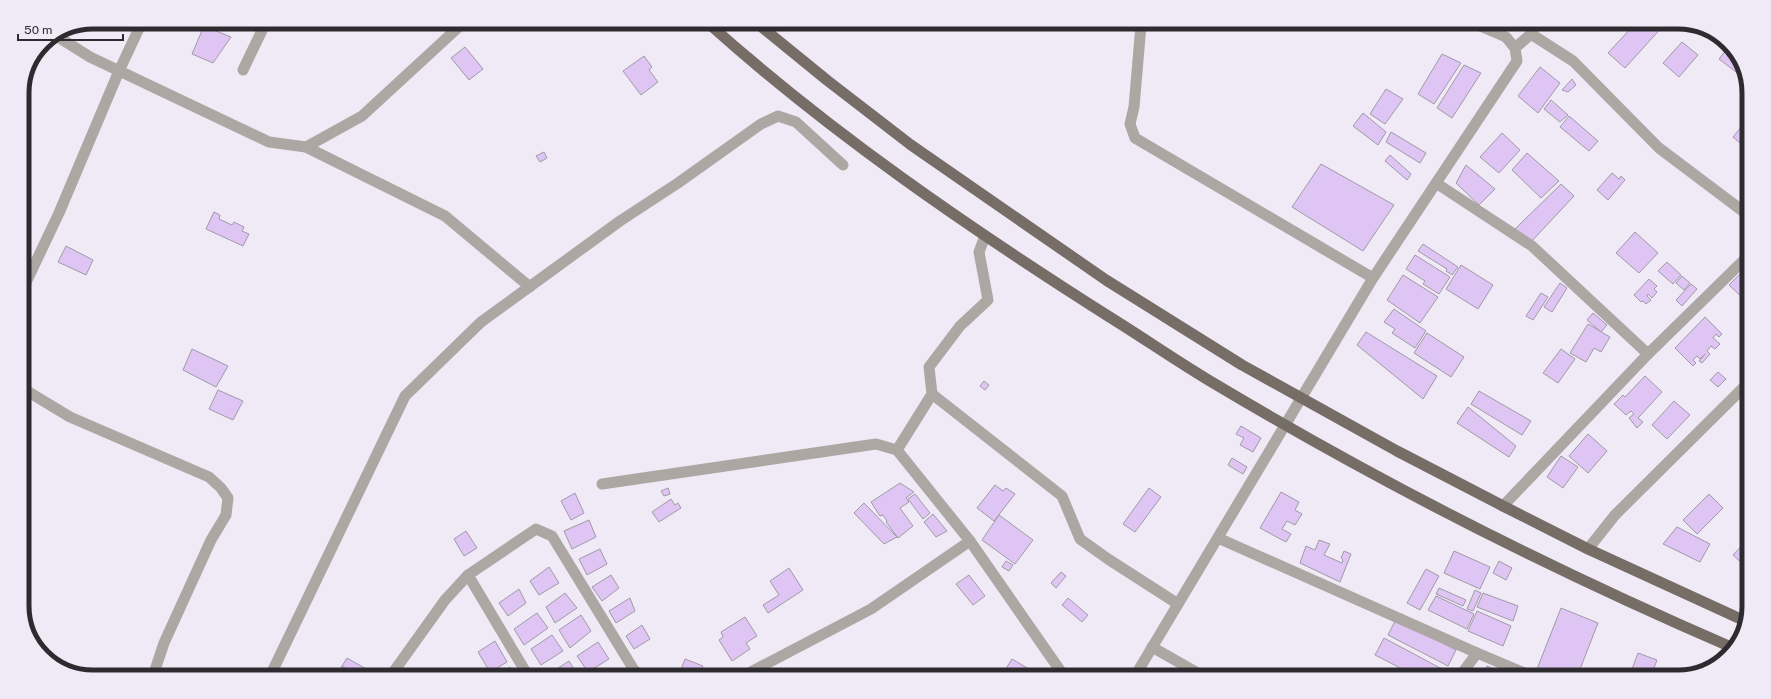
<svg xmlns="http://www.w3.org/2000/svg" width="1771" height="699" viewBox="0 0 1771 699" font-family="'Public Sans',sans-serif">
  <rect width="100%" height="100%" fill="#f0eaf6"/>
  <g fill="#dec5f4" stroke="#a09aa6">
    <polygon points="204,26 231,37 213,63 192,54"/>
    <polygon points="1633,26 1663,26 1625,68 1608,53"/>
    <polygon points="1682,42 1698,55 1679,77 1663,63"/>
    <polygon points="1729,46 1734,50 1741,66 1736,72 1719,59"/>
    <polygon points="465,47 483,69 469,80 451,58"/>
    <polygon points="1442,54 1461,63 1434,104 1418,94"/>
    <polygon points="644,56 652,67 649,70 658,82 641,95 623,71"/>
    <polygon points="1464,65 1481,73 1452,118 1437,108"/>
    <polygon points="1540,67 1560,83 1538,113 1518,96"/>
    <polygon points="1572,79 1576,85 1568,92 1562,90"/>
    <polygon points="1386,89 1403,99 1385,124 1370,114"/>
    <polygon points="1551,100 1568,115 1560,122 1544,109"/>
    <polygon points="1363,113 1386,132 1378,145 1353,126"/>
    <polygon points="1569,116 1598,141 1589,151 1560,127"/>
    <polygon points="1742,126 1749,131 1748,150 1733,137"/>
    <polygon points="1391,132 1426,153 1420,163 1386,142"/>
    <polygon points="1502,133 1520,150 1499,173 1480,157"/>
    <polygon points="544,152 547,158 540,162 536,156"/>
    <polygon points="1527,153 1559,181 1541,198 1512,170"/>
    <polygon points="1390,155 1411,174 1407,180 1385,161"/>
    <polygon points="1321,164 1394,205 1363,251 1292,207"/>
    <polygon points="1466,165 1495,189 1479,205 1456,183"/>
    <polygon points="1612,173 1619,179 1621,176 1625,180 1608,200 1597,190"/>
    <polygon points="1561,184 1574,196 1530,243 1514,230"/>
    <polygon points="214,212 220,215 219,219 232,225 234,222 244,227 242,231 249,234 243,246 206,229"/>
    <polygon points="1635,232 1658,253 1639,273 1616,253"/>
    <polygon points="1423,244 1458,267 1452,275 1446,271 1447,269 1418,251"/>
    <polygon points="66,246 93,260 86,275 58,262"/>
    <polygon points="1415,255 1450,277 1439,294 1423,284 1425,281 1406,269"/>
    <polygon points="1667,262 1681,275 1673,284 1658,271"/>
    <polygon points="1461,265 1493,285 1478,309 1446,289"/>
    <polygon points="1748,266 1747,302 1729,285"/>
    <polygon points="1403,275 1438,297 1420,323 1387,300"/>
    <polygon points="1682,276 1690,283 1684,290 1676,283"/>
    <polygon points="1649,279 1657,286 1654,289 1657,292 1652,298 1648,294 1647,296 1651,300 1646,304 1643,301 1641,302 1634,295"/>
    <polygon points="1560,283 1567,288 1552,312 1544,307"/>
    <polygon points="1691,284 1697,289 1682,306 1676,300"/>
    <polygon points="1541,293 1548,297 1533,320 1526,316"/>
    <polygon points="1394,309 1426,331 1415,348 1392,333 1395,329 1384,322"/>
    <polygon points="1593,313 1607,325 1601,332 1587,320"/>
    <polygon points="1705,317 1722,334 1719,337 1716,334 1713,338 1720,344 1715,349 1711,346 1707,351 1710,354 1702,363 1699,361 1705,354 1700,359 1697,356 1693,360 1696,363 1693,366 1675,348"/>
    <polygon points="1588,324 1610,337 1601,352 1594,348 1586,362 1570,353"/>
    <polygon points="1366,332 1437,376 1423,399 1357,345"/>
    <polygon points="1427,333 1464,357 1451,377 1414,353"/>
    <polygon points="192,349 228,366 216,387 183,370"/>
    <polygon points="1561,349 1575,359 1558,383 1543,373"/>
    <polygon points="1718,372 1726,379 1718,387 1710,380"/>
    <polygon points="1645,376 1662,392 1638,418 1643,422 1637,428 1629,418 1634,414 1631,411 1626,415 1614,404 1623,395 1625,397"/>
    <polygon points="984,381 989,385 985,390 980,386"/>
    <polygon points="218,390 243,401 233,420 209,409"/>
    <polygon points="1479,391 1531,421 1522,435 1471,404"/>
    <polygon points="1674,401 1690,415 1667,439 1652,425"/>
    <polygon points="1468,407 1516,446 1509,457 1457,423"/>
    <polygon points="1241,426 1261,438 1253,452 1240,445 1244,438 1236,434"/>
    <polygon points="1588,434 1607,451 1588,473 1569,456"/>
    <polygon points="1561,456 1578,467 1563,488 1547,477"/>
    <polygon points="1232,458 1247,467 1243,474 1228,465"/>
    <polygon points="900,483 914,492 906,498 909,502 900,508 913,526 898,538 886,522 887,521 883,515 880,516 871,502"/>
    <polygon points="995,485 1003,491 1006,488 1015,494 994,521 977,508"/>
    <polygon points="668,488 670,494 664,496 661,491"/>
    <polygon points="1149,488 1161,497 1135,532 1123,524"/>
    <polygon points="1281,492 1299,502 1295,510 1302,514 1295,525 1287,521 1282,529 1291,534 1286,542 1260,528"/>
    <polygon points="575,493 584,513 571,520 561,501"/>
    <polygon points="915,494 930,513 923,519 908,499"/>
    <polygon points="1709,494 1723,508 1697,534 1683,520"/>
    <polygon points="671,499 675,505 678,503 681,508 659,522 652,512"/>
    <polygon points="864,503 897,537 884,544 854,513"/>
    <polygon points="933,514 947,531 936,537 924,522"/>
    <polygon points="999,515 1033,540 1015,564 982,540"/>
    <polygon points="589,520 596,537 572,549 564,531"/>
    <polygon points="1677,527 1710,544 1700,562 1663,544"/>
    <polygon points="466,531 477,548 464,556 454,539"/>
    <polygon points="1319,540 1330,544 1324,555 1342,563 1343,560 1341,558 1344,551 1351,554 1340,582 1300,563 1306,546 1315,550"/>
    <polygon points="1746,541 1746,567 1733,555"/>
    <polygon points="600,549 607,564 587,575 579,559"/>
    <polygon points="1454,551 1490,567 1480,589 1444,573"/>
    <polygon points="1006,561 1013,565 1009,571 1002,567"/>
    <polygon points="1499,561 1512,568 1506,580 1493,573"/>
    <polygon points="549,567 559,583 539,595 530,581"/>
    <polygon points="789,568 803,590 768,613 763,605 779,595 770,581"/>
    <polygon points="1426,569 1439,576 1420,610 1407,603"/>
    <polygon points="1061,572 1066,576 1056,588 1051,583"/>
    <polygon points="611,575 619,588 602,601 592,587"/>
    <polygon points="969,575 985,596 973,605 956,584"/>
    <polygon points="1439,588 1466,600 1463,606 1436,594"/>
    <polygon points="519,589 526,603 508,616 499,603"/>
    <polygon points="1475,590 1481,593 1473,611 1467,609"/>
    <polygon points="565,593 577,608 555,623 546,607"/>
    <polygon points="1483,593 1518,606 1513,621 1477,607"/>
    <polygon points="1436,596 1474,614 1467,629 1428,610"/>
    <polygon points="630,598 635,611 616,623 609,611"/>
    <polygon points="1068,598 1088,615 1082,622 1062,605"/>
    <polygon points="1561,608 1598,623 1577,677 1558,677 1537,669"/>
    <polygon points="1477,611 1511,626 1503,646 1468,631"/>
    <polygon points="537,613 548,628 524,645 514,629"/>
    <polygon points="581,615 591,631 570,648 559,630"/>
    <polygon points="745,617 757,636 746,643 750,649 732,661 719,640 723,637 721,632"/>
    <polygon points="1396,619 1456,650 1448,666 1388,635"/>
    <polygon points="642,625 650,639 634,649 626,636"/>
    <polygon points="552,635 563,651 541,665 531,649"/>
    <polygon points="1384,638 1444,670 1441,676 1416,676 1375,655"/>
    <polygon points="495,641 507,662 490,672 478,652"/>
    <polygon points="598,642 609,659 588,672 577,656"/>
    <polygon points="1638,653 1657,660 1651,676 1632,669"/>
    <polygon points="347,658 375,674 354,674 342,666"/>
    <polygon points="685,659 703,666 699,675 679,675"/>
    <polygon points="1012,659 1039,675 1002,675"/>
    <polygon points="569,661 577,674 549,674"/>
    <polygon points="342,666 353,674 337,674"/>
    <polygon points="1487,666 1511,677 1481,677"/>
    <polygon points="510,667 514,674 499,674"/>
    <polygon points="711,669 724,675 709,675"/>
    <polygon points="435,670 437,674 427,674"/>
    <polygon points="616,670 619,674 610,674"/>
  </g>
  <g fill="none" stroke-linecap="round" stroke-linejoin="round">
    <g stroke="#ada7a4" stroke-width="11">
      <polyline points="1141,25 1134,107 1130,124 1135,138 1373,278"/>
      <polyline points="1531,34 1573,61 1659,148 1748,215"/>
      <polyline points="55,35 90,57 269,142 306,147 445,216 530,287"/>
      <polyline points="1515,48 1531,34 1535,25"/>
      <polyline points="243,70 266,22"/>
      <polyline points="306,147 362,116 463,23"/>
      <polyline points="1436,183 1532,246 1648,354"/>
      <polyline points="985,236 979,252 988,300 960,326 929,367 932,394 897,450 970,541 1064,676"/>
      <polyline points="22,291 59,213 119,71 142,22"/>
      <polyline points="22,388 70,417 209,477 221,488 228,498 226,515 211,540 164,643 154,673"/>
      <polyline points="932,394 1062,496 1080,539 1108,559 1178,604"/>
      <polyline points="602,484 876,444 897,450"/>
      <polyline points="1503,506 1648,354 1748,256"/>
      <polyline points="1218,538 1477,653"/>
      <polyline points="1588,549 1615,515 1747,384"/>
      <polyline points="1152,647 1203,676"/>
      <polyline points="271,674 405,396 481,322 620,221 678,183 761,124 778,116 796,122 843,165"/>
      <polyline points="392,674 445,600 468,575"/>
      <polyline points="527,674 468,575 536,529 552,536 634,670 639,675"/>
      <polyline points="745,675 871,609 970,541"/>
      <polyline points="1135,676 1373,278 1517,61 1515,48 1506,37 1478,25"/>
      <polyline points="1460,676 1477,653 1534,677"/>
    </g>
    <g stroke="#776d67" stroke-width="11">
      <path d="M708,23C832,134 968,227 1108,316C1142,337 1175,360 1210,381C1377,481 1552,570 1731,647"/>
      <polyline points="758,24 828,81 911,145 1106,280 1242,365 1397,451 1503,506 1588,549 1745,621"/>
    </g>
  </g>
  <path d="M0 0H1771V699H0ZM93 29H1678A64 64 0 0 1 1742 93V606A64 64 0 0 1 1678 670H93A64 64 0 0 1 29 606V93A64 64 0 0 1 93 29Z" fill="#f0eaf6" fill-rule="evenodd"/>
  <path fill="none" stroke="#2e2b30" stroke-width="5" d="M93 29H1678A64 64 0 0 1 1742 93V606A64 64 0 0 1 1678 670H93A64 64 0 0 1 29 606V93A64 64 0 0 1 93 29Z"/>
  <path d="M18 34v6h105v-6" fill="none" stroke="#2e2b30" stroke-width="2"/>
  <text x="24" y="34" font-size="12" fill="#2e2b30" stroke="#f0eaf6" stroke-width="3" paint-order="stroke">50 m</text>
</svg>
